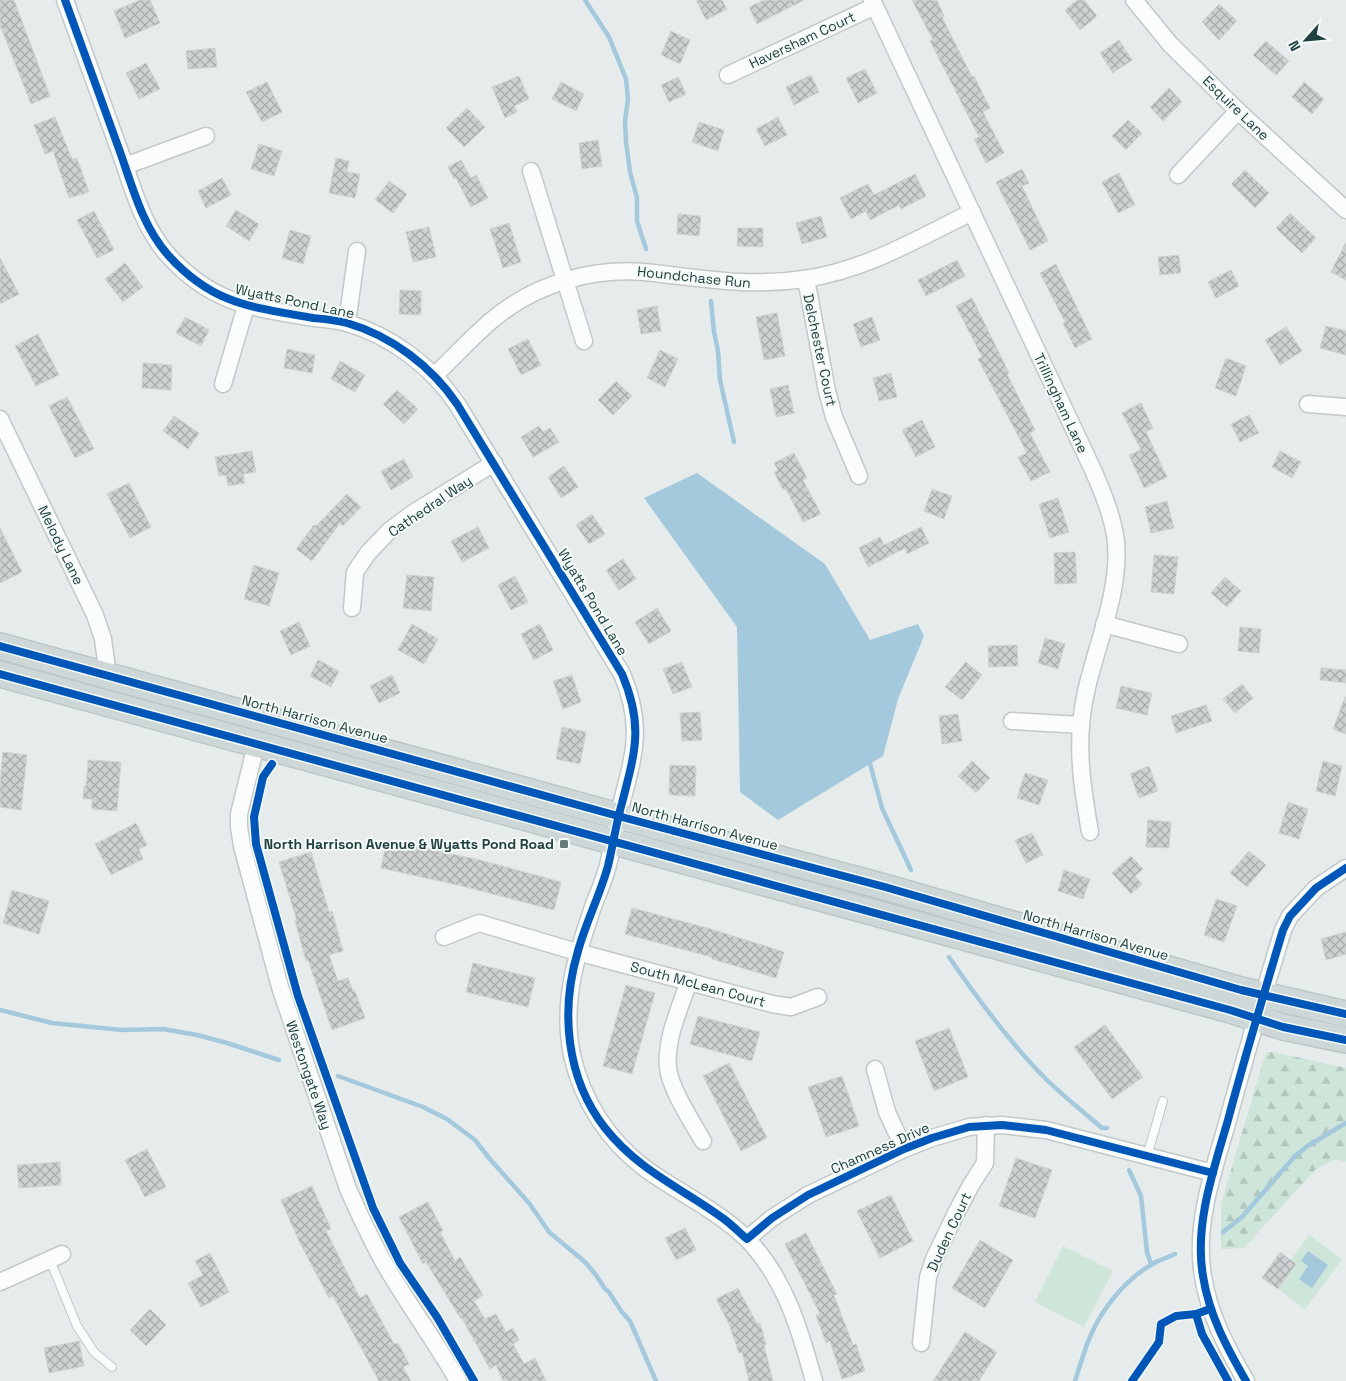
<svg xmlns="http://www.w3.org/2000/svg" width="1346" height="1381" viewBox="0 0 1346 1381" font-family="'Space Grotesk',sans-serif">
  <defs>
    <pattern id="forest-firs" width="22" height="20" patternUnits="userSpaceOnUse" patternTransform="scale(1.25)"><rect width="22" height="20" fill="#cee5da"/><path d="M5 1l3.5 6h-7zM16 11l3.5 6h-7z" fill="#b1c6bc"/></pattern>
    <pattern id="building-cross-hatch" width="8" height="8" patternUnits="userSpaceOnUse" patternTransform="scale(1.25)"><rect width="8" height="8" fill="#ccd2d1"/><path d="M0 0l8 8M0 8l8-8" fill="none" stroke="#a5acab"/></pattern>
  </defs>
  <rect width="100%" height="100%" fill="#e6ebeb"/>
  <g fill="#cee5da">
    <polygon points="1309,1235 1342,1259 1305,1309 1278,1289 1296,1265 1291,1260"/>
    <polygon points="1063,1246 1113,1271 1084,1327 1035,1302"/>
  </g>
  <polygon fill="url(#forest-firs)" points="1266,1052 1274,1052 1346,1068 1346,1162 1336,1159 1315,1170 1244,1248 1221,1249 1221,1204"/>
  <g fill="#a4c8dc">
    <polygon points="697,473 825,564 870,640 918,624 924,636 898,699 883,756 778,820 740,792 737,627 644,498"/>
    <polygon points="1308,1251 1328,1265 1312,1288 1299,1279 1308,1266 1301,1261"/>
  </g>
  <g fill="none" stroke-linecap="round" stroke-linejoin="round">
    <g stroke="#a4c8dc" stroke-width="4.5">
      <polyline points="585,0 609,37 626,79 628,99 625,121 626,142 630,172 637,198 637,221 646,249"/>
      <polyline points="711,301 714,332 718,351 720,380 734,442"/>
      <polyline points="869,760 882,808 911,870"/>
      <path d="M949,957C979,1001 1010,1043 1047,1080C1064,1097 1084,1112 1102,1128H1107"/>
      <polyline points="0,1010 52,1023 122,1030 163,1029 197,1035 227,1043 279,1060"/>
      <polyline points="338,1076 423,1107 447,1119 475,1140 489,1158 529,1203 549,1232 585,1262 596,1275 605,1289 608,1291 622,1312 630,1321 656,1381"/>
      <polyline points="1129,1170 1141,1196 1147,1252 1151,1264"/>
      <polyline points="1223,1232 1242,1217 1295,1156 1306,1147 1346,1123"/>
      <path d="M1075,1381C1080,1366 1084,1351 1090,1337C1101,1310 1125,1280 1151,1265C1158,1260 1167,1258 1175,1254"/>
    </g>
  </g>
  <g fill="url(#building-cross-hatch)" stroke="#ced4d4">
    <polygon points="0,0 14,0 50,96 31,104 0,25"/>
    <polygon points="140,0 150,0 160,23 125,38 114,11"/>
    <polygon points="696,0 722,0 727,9 706,20"/>
    <polygon points="764,0 804,0 757,24 749,7"/>
    <polygon points="912,0 937,0 944,16 942,17 972,77 974,76 990,108 983,112 1004,153 986,163 974,139 979,137 930,41 933,40"/>
    <polygon points="1077,0 1084,0 1097,16 1080,30 1065,10"/>
    <polygon points="1219,4 1237,21 1219,40 1202,22"/>
    <polygon points="671,31 690,40 680,64 661,55"/>
    <polygon points="1119,40 1132,60 1113,73 1100,53"/>
    <polygon points="1266,41 1289,61 1276,75 1253,55"/>
    <polygon points="215,48 217,67 188,69 186,51"/>
    <polygon points="146,63 160,89 139,99 126,73"/>
    <polygon points="865,69 877,93 858,103 846,78"/>
    <polygon points="811,75 819,92 794,105 786,87"/>
    <polygon points="519,76 529,99 514,106 517,112 505,118 492,87"/>
    <polygon points="678,77 686,94 669,102 661,85"/>
    <polygon points="267,82 282,112 262,122 246,92"/>
    <polygon points="561,82 584,94 576,111 552,99"/>
    <polygon points="1304,82 1324,99 1312,114 1292,97"/>
    <polygon points="1169,88 1182,102 1163,121 1150,107"/>
    <polygon points="467,108 485,127 464,147 446,128"/>
    <polygon points="55,117 72,159 77,158 89,192 69,198 53,151 45,154 34,125"/>
    <polygon points="778,117 787,135 765,146 756,129"/>
    <polygon points="1128,120 1142,133 1126,150 1112,136"/>
    <polygon points="699,122 724,130 718,151 692,142"/>
    <polygon points="598,140 602,166 582,169 579,143"/>
    <polygon points="259,144 282,151 274,176 251,169"/>
    <polygon points="336,158 349,161 347,172 360,174 355,198 329,193"/>
    <polygon points="461,160 471,178 476,175 488,198 471,207 456,178 454,179 448,167"/>
    <polygon points="1022,169 1029,183 1022,186 1048,241 1030,250 996,182"/>
    <polygon points="1245,170 1269,193 1255,208 1231,184"/>
    <polygon points="1119,173 1135,205 1118,213 1102,182"/>
    <polygon points="915,174 926,196 901,209 899,205 870,220 866,211 851,219 840,198 868,184 874,195"/>
    <polygon points="222,178 231,195 206,208 198,191"/>
    <polygon points="389,181 407,194 393,213 375,200"/>
    <polygon points="236,210 259,224 249,241 226,226"/>
    <polygon points="94,211 114,250 97,258 77,220"/>
    <polygon points="1290,213 1316,238 1302,253 1276,228"/>
    <polygon points="678,214 701,216 699,236 677,234"/>
    <polygon points="821,216 827,237 802,244 796,223"/>
    <polygon points="509,223 521,262 503,268 490,229"/>
    <polygon points="429,227 436,257 413,262 406,232"/>
    <polygon points="738,228 763,228 763,247 737,246"/>
    <polygon points="290,230 311,236 303,264 282,258"/>
    <polygon points="1346,242 1346,280 1331,272"/>
    <polygon points="1179,255 1181,273 1160,275 1158,257"/>
    <polygon points="0,258 19,294 0,304"/>
    <polygon points="957,260 965,276 926,296 918,280"/>
    <polygon points="125,263 143,287 123,302 105,279"/>
    <polygon points="1056,264 1092,339 1075,348 1063,323 1065,322 1040,273"/>
    <polygon points="1231,270 1239,286 1216,298 1208,282"/>
    <polygon points="400,290 421,291 421,315 399,314"/>
    <polygon points="972,298 1009,373 1007,374 1035,430 1030,433 1050,472 1031,481 1018,457 1027,453 978,359 982,357 956,306"/>
    <polygon points="657,306 661,331 641,334 637,310"/>
    <polygon points="777,313 785,356 764,360 756,317"/>
    <polygon points="185,317 209,330 201,346 176,333"/>
    <polygon points="872,317 880,340 861,347 853,324"/>
    <polygon points="1326,326 1346,331 1346,355 1320,348"/>
    <polygon points="1286,327 1302,351 1280,365 1265,340"/>
    <polygon points="38,334 59,375 36,386 15,346"/>
    <polygon points="528,339 541,365 521,375 508,349"/>
    <polygon points="287,349 315,355 312,373 284,368"/>
    <polygon points="660,350 678,359 665,387 647,378"/>
    <polygon points="1226,358 1246,366 1236,396 1215,388"/>
    <polygon points="340,361 365,375 355,392 331,379"/>
    <polygon points="143,363 172,365 171,390 142,388"/>
    <polygon points="891,373 897,397 879,401 873,378"/>
    <polygon points="616,381 632,396 613,415 598,400"/>
    <polygon points="788,385 794,413 776,417 770,389"/>
    <polygon points="397,390 418,409 404,424 383,404"/>
    <polygon points="67,397 94,449 75,458 49,406"/>
    <polygon points="1141,403 1153,428 1146,432 1167,477 1144,488 1129,455 1141,450 1122,413"/>
    <polygon points="1249,415 1259,433 1240,442 1231,424"/>
    <polygon points="174,416 199,433 188,449 163,431"/>
    <polygon points="922,420 935,447 916,457 902,430"/>
    <polygon points="539,426 543,432 550,428 559,442 533,457 521,437"/>
    <polygon points="252,451 256,472 243,474 245,483 228,486 226,475 219,476 215,457"/>
    <polygon points="1280,451 1301,462 1292,478 1272,467"/>
    <polygon points="794,453 807,478 803,480 821,514 803,522 786,489 783,490 774,472 778,470 774,463"/>
    <polygon points="404,459 413,477 391,490 381,471"/>
    <polygon points="564,466 578,487 561,498 548,477"/>
    <polygon points="129,483 151,527 130,538 107,494"/>
    <polygon points="932,489 952,496 944,519 924,511"/>
    <polygon points="347,494 361,507 343,526 340,523 312,561 296,549 314,525 316,526"/>
    <polygon points="1058,498 1069,532 1050,538 1039,504"/>
    <polygon points="1167,501 1174,528 1151,533 1145,507"/>
    <polygon points="592,514 605,534 589,544 576,525"/>
    <polygon points="478,527 489,548 462,562 451,541"/>
    <polygon points="921,527 929,543 907,554 905,548 868,567 859,548 880,537 884,545"/>
    <polygon points="0,528 22,572 0,583"/>
    <polygon points="1075,552 1077,583 1055,584 1054,553"/>
    <polygon points="1154,555 1178,557 1174,594 1151,592"/>
    <polygon points="623,559 636,579 619,590 606,570"/>
    <polygon points="254,565 279,573 269,606 244,599"/>
    <polygon points="407,575 434,577 431,611 403,608"/>
    <polygon points="515,576 528,602 511,610 498,585"/>
    <polygon points="1225,577 1241,591 1227,607 1211,593"/>
    <polygon points="657,608 671,631 649,644 635,622"/>
    <polygon points="299,622 310,646 291,655 280,631"/>
    <polygon points="412,624 438,639 424,664 398,650"/>
    <polygon points="540,624 553,650 534,660 521,634"/>
    <polygon points="1240,627 1261,629 1259,653 1238,651"/>
    <polygon points="1045,638 1065,644 1058,669 1038,663"/>
    <polygon points="1017,645 1018,666 989,667 988,646"/>
    <polygon points="318,660 339,671 331,687 310,676"/>
    <polygon points="682,662 692,687 673,694 663,669"/>
    <polygon points="966,662 982,675 962,700 945,687"/>
    <polygon points="1321,668 1346,670 1346,683 1320,680"/>
    <polygon points="392,675 400,693 379,703 370,686"/>
    <polygon points="572,675 581,702 563,709 553,681"/>
    <polygon points="1242,684 1253,698 1235,713 1223,699"/>
    <polygon points="1121,686 1152,693 1147,715 1116,708"/>
    <polygon points="1345,697 1346,697 1346,734 1333,729"/>
    <polygon points="1206,705 1212,721 1176,733 1171,716"/>
    <polygon points="700,712 702,740 682,741 680,713"/>
    <polygon points="958,714 962,741 942,744 939,716"/>
    <polygon points="562,727 586,732 580,764 556,759"/>
    <polygon points="3,752 27,755 21,810 0,807 0,783"/>
    <polygon points="88,760 121,762 117,811 92,809 92,799 83,799 84,786 86,786"/>
    <polygon points="972,761 990,778 976,793 958,776"/>
    <polygon points="1323,761 1342,766 1335,796 1316,791"/>
    <polygon points="670,765 696,766 695,796 669,795"/>
    <polygon points="1149,766 1158,791 1139,798 1130,774"/>
    <polygon points="1025,773 1048,780 1039,805 1017,798"/>
    <polygon points="1288,802 1308,809 1299,839 1279,833"/>
    <polygon points="1148,820 1171,822 1169,848 1146,847"/>
    <polygon points="136,823 147,845 139,849 143,859 111,875 95,844"/>
    <polygon points="1032,833 1043,855 1026,863 1015,840"/>
    <polygon points="387,840 480,860 561,882 554,910 462,886 381,868"/>
    <polygon points="1249,851 1266,865 1247,887 1230,873"/>
    <polygon points="311,852 329,912 332,911 343,951 329,955 338,981 348,978 353,991 355,991 365,1018 332,1030 308,960 306,961 295,921 297,921 279,862"/>
    <polygon points="1131,856 1143,869 1135,876 1142,884 1131,894 1112,873"/>
    <polygon points="1064,870 1090,879 1083,899 1058,891"/>
    <polygon points="12,890 49,901 39,934 3,923"/>
    <polygon points="1216,899 1237,906 1224,942 1204,935"/>
    <polygon points="632,908 711,929 784,952 776,978 712,959 712,957 625,934"/>
    <polygon points="1346,932 1346,954 1326,960 1321,939"/>
    <polygon points="473,963 535,978 528,1007 466,992"/>
    <polygon points="626,985 655,993 632,1074 603,1066"/>
    <polygon points="698,1016 760,1032 752,1061 690,1044"/>
    <polygon points="1105,1025 1143,1077 1112,1099 1074,1047"/>
    <polygon points="949,1028 968,1077 934,1091 915,1041"/>
    <polygon points="729,1063 767,1138 741,1151 703,1076"/>
    <polygon points="842,1076 859,1126 826,1137 808,1087"/>
    <polygon points="147,1149 166,1187 145,1197 125,1160"/>
    <polygon points="1016,1158 1052,1170 1035,1218 999,1206"/>
    <polygon points="60,1162 61,1185 19,1188 17,1165"/>
    <polygon points="312,1186 331,1229 326,1231 360,1298 367,1294 394,1344 398,1343 409,1364 403,1367 411,1381 379,1381 333,1296 329,1298 300,1243 281,1200"/>
    <polygon points="891,1195 913,1241 880,1258 857,1211"/>
    <polygon points="428,1202 443,1231 440,1232 455,1261 460,1257 483,1295 474,1301 485,1319 496,1314 506,1332 513,1328 519,1340 513,1344 524,1364 535,1358 546,1381 503,1381 496,1365 490,1369 462,1318 461,1319 426,1262 423,1264 399,1217"/>
    <polygon points="685,1228 696,1250 676,1260 665,1238"/>
    <polygon points="806,1233 837,1294 834,1295 853,1345 856,1344 865,1371 842,1379 830,1341 826,1343 816,1315 820,1314 785,1244"/>
    <polygon points="980,1240 1013,1260 985,1308 952,1288"/>
    <polygon points="1280,1252 1296,1264 1278,1289 1262,1278"/>
    <polygon points="210,1253 229,1292 201,1307 188,1283 203,1275 195,1261"/>
    <polygon points="738,1288 757,1324 760,1323 766,1344 764,1345 773,1381 749,1381 742,1352 739,1353 729,1324 716,1299"/>
    <polygon points="150,1309 166,1325 146,1346 130,1330"/>
    <polygon points="965,1332 997,1352 979,1381 933,1381"/>
    <polygon points="79,1341 84,1366 49,1373 44,1348"/>
  </g>
  <g fill="none" stroke-linecap="round" stroke-linejoin="round">
    <g stroke="#c3c8c8" stroke-width="10">
      <g id="service">
        <polyline points="1147,1156 1163,1101"/>
        <polyline points="50,1260 77,1326 94,1352 112,1367"/>
      </g>
    </g>
    <g stroke="#c3c8c8" stroke-width="19">
      <g id="minor">
        <path d="M65,0C83,50 101,99 119,149C132,185 142,226 168,255C213,305 252,307 313,318C324,319 336,320 347,323C392,336 432,367 457,404L622,674C643,724 635,752 622,801C617,822 613,844 608,865C605,878 599,891 594,904C577,953 561,1002 572,1055C582,1100 608,1141 646,1169C679,1193 717,1210 747,1239C785,1278 800,1330 814,1381"/>
        <path d="M872,0L1093,470C1103,493 1113,517 1116,542C1121,605 1085,664 1081,726C1078,762 1084,797 1090,832"/>
        <polyline points="1134,0 1170,44 1238,111 1346,210"/>
        <polyline points="728,75 875,6"/>
        <polyline points="125,166 206,136"/>
        <polyline points="531,171 584,341"/>
        <polyline points="1178,175 1238,111"/>
        <polyline points="806,279 827,391 834,417 859,476"/>
        <polyline points="347,323 357,251"/>
        <path d="M435,375C454,357 472,337 492,320C537,282 597,266 654,273C707,279 751,287 804,279C864,271 919,238 972,212"/>
        <polyline points="223,384 246,306"/>
        <polyline points="1308,404 1346,407"/>
        <polyline points="0,419 95,615 103,639 108,676"/>
        <polyline points="352,608 355,572 368,553 389,531 413,513 494,463"/>
        <polyline points="1104,624 1179,644"/>
        <polyline points="1012,721 1081,725"/>
        <path d="M256,745L239,814V827L242,846L280,987L348,1189C359,1213 370,1238 383,1261C406,1302 435,1340 458,1381"/>
        <polyline points="444,937 479,923 577,952 772,1004 791,1007 818,997"/>
        <path d="M689,981C680,1008 665,1039 668,1068C670,1088 692,1122 703,1141"/>
        <polyline points="875,1069 887,1112 904,1149"/>
        <polyline points="747,1239 772,1218 808,1195 904,1149 932,1138 969,1127 1002,1125 1046,1130 1213,1173"/>
        <polyline points="0,1282 62,1254"/>
        <polyline points="921,1343 928,1277 934,1259 956,1213 971,1185 985,1163 986,1125"/>
        <path d="M1246,1381C1227,1348 1209,1315 1203,1276C1194,1224 1214,1169 1228,1120C1245,1056 1264,993 1283,930L1290,916L1316,888L1346,868"/>
      </g>
    </g>
    <g stroke="#bdc7c7" stroke-width="28">
      <g id="primary">
        <polyline points="0,646 618,816 885,887 1241,990 1346,1014"/>
        <polyline points="0,674 1230,1010 1283,1027 1346,1040"/>
      </g>
    </g>
    <use href="#service" stroke="#fbfcfc" stroke-width="8"/>
    <use href="#minor" stroke="#fbfcfc" stroke-width="16"/>
    <use href="#primary" stroke="#ced7d7" stroke-width="25"/>
    <g stroke="#f4faf8" stroke-width="11">
      <g id="cycleway">
        <path d="M65,0C83,50 101,99 119,149C132,185 142,226 168,255C213,305 252,307 313,318C324,319 336,320 347,323C392,336 432,367 457,404L622,674C644,726 635,752 622,803C616,824 613,845 608,866C600,895 586,922 578,951C560,1011 566,1078 605,1128C639,1171 682,1188 724,1219C732,1225 740,1233 747,1239L772,1218L808,1195L904,1149L932,1138L969,1127L1002,1125L1046,1130L1213,1173"/>
        <polyline points="0,646 618,816 885,887 1241,990 1346,1014"/>
        <polyline points="0,674 1230,1010 1283,1027 1346,1040"/>
        <polyline points="272,764 263,777 254,817 256,844 298,996 373,1208 400,1263 437,1317 474,1381"/>
        <polyline points="1196,1314 1202,1334 1228,1381"/>
        <polyline points="1132,1381 1159,1342 1161,1324 1176,1316 1196,1314 1210,1309"/>
        <path d="M1246,1381C1227,1348 1209,1315 1203,1276C1194,1224 1214,1169 1228,1120C1245,1056 1264,993 1283,930L1290,916L1316,888L1346,868"/>
      </g>
    </g>
    <use href="#cycleway" stroke="#0057b8" stroke-width="8"/>
  </g>
  <rect fill="#667c7c" stroke="#f4faf8" stroke-width="2" x="559" y="839" width="10" height="10" rx="2.5"/>
  <g text-anchor="middle" dominant-baseline="central" stroke-width="4" stroke-linejoin="round" paint-order="stroke">
    <g font-size="14" fill="#214140" stroke="#f4faf8">
      <text transform="translate(802 40) rotate(-25)">Haversham Court</text>
      <text transform="translate(1236 108) rotate(44)">Esquire Lane</text>
      <text transform="translate(694 277) rotate(6)">Houndchase Run</text>
      <text transform="translate(295 301) rotate(12)">Wyatts Pond Lane</text>
      <text transform="translate(820 350) rotate(78)">Delchester Court</text>
      <text transform="translate(1061 403) rotate(65)">Trillingham Lane</text>
      <text transform="translate(430 506) rotate(-34)">Cathedral Way</text>
      <text transform="translate(61 545) rotate(64)">Melody Lane</text>
      <text transform="translate(593 602) rotate(59)">Wyatts Pond Lane</text>
      <text transform="translate(315 719) rotate(15)">North Harrison Avenue</text>
      <text transform="translate(705 826) rotate(15)">North Harrison Avenue</text>
      <text transform="translate(1096 935) rotate(16)">North Harrison Avenue</text>
      <text transform="translate(698 984) rotate(15)">South McLean Court</text>
      <text transform="translate(309 1075) rotate(71)">Westongate Way</text>
      <text transform="translate(880 1148) rotate(-24)">Chamness Drive</text>
      <text transform="translate(949 1232) rotate(-65)">Duden Court</text>
    </g>
    <g font-size="14" font-weight="bold" fill="#214140" stroke="#f4faf8" text-anchor="end">
      <text x="554" y="844">North Harrison Avenue &amp; Wyatts Pond Road</text>
    </g>
  </g>
  <g transform="translate(1306 40) rotate(243)" stroke="#f4faf8" stroke-width="4" paint-order="stroke">
  <path d="M0-4L9 19L0 12L-9 19Z" fill="#214140"/>
  <text y="-8" font-size="14" font-weight="bold" text-anchor="middle" fill="#214140">N</text>
  </g>
</svg>
